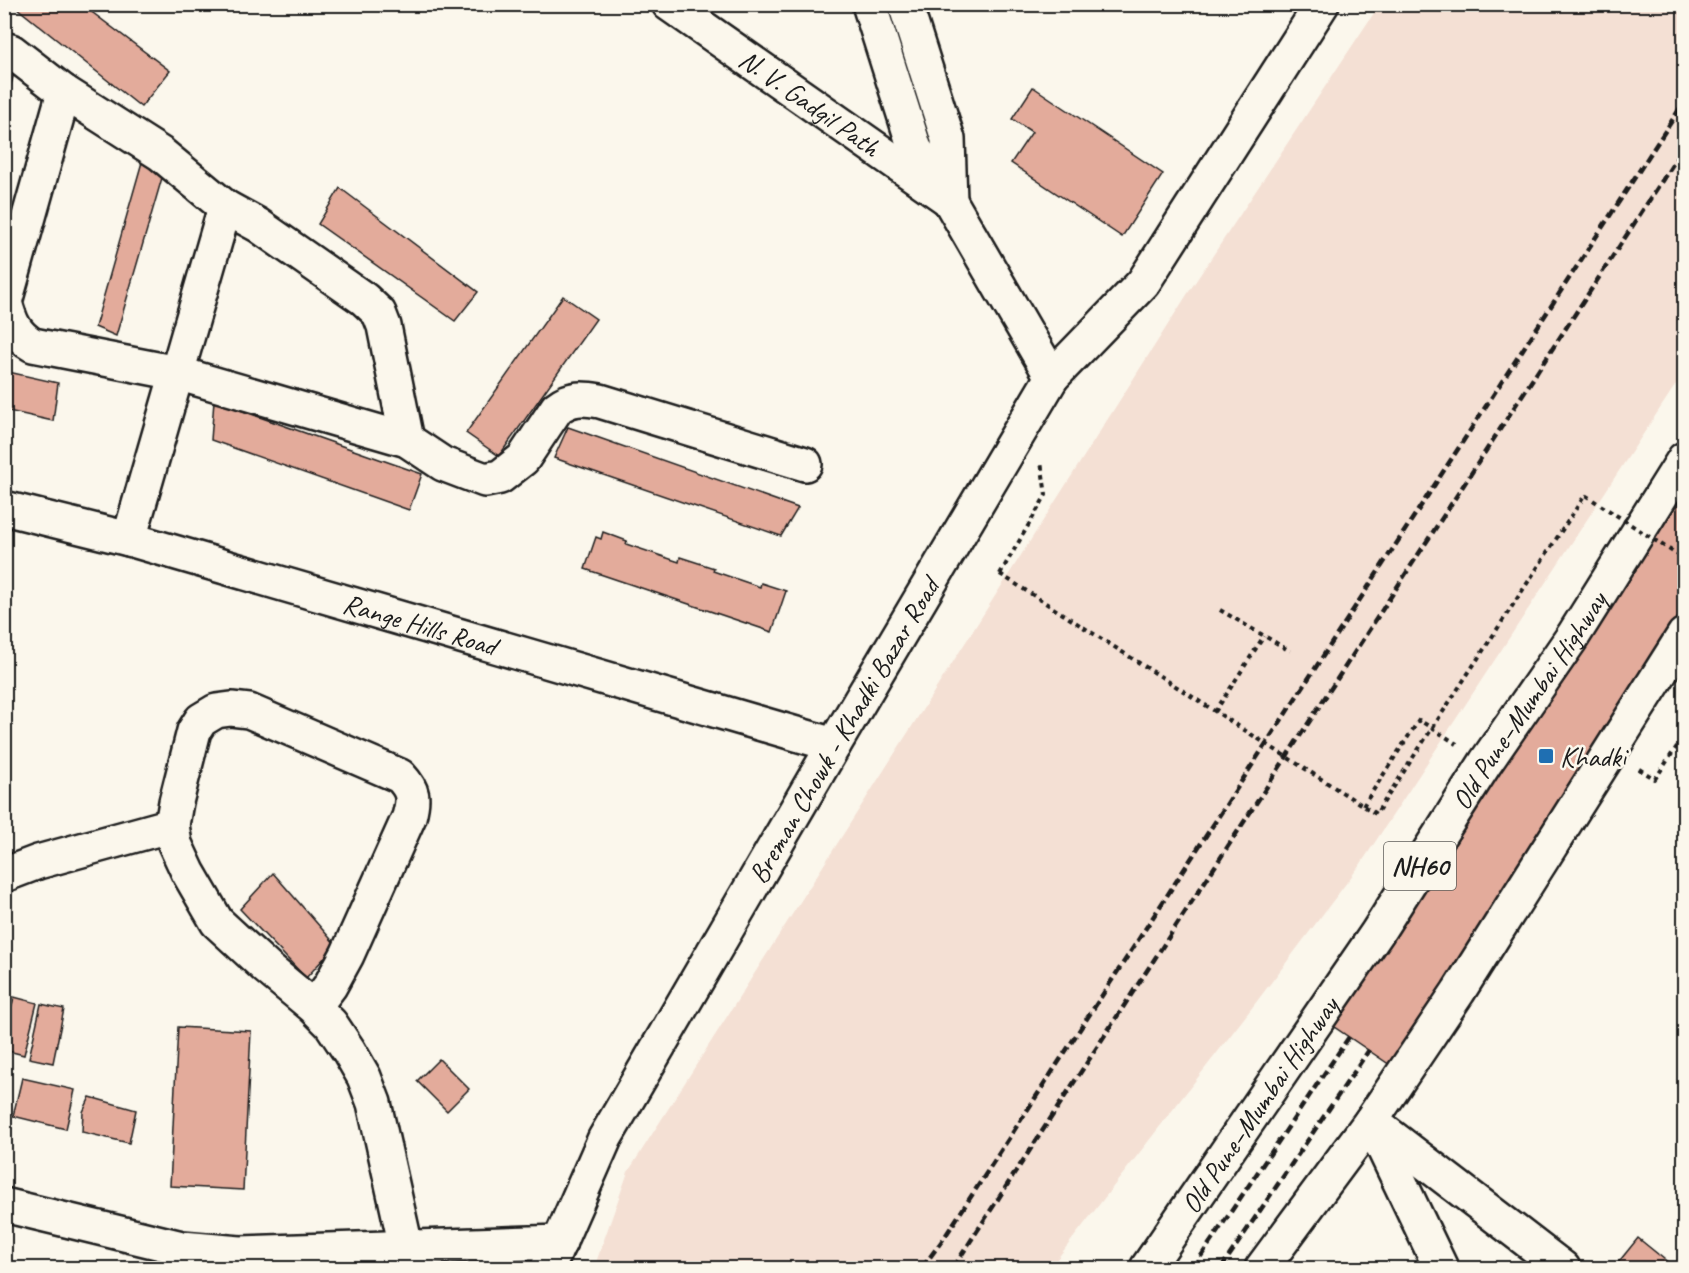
<svg xmlns="http://www.w3.org/2000/svg" width="1689" height="1273" viewBox="0 0 1689 1273" font-family="Caveat,sans-serif">
  <rect width="100%" height="100%" fill="#fbf7ec"/>
  <filter id="ink" filterUnits="userSpaceOnUse"><feTurbulence type="fractalNoise" baseFrequency=".0167" numOctaves="2"/><feDisplacementMap in="SourceGraphic" scale="12" xChannelSelector="R" yChannelSelector="G"/><feConvolveMatrix kernelMatrix="1 2 1 2 8 2 1 2 1" color-interpolation-filters="sRGB"/></filter>
  <g filter="url(#ink)">
    <polygon fill="#f4e0d4" points="1380,4 1684,5 1684,372 1360,865 1251,1009 1050,1268 594,1268 628,1172 1190,290"/>
    <g fill="#e3ab9b" stroke="#1c1c1c" stroke-width="1.5">
      <polygon points="12,4 81,4 170,71 141,107"/>
      <polygon points="4,61 16,65 4,112"/>
      <polygon points="1033,87 1163,174 1122,237 1011,163 1032,132 1012,119"/>
      <polygon points="142,162 164,171 116,336 95,327"/>
      <polygon points="340,188 478,292 455,321 318,224"/>
      <polygon points="563,296 596,319 499,456 466,433"/>
      <polygon points="4,371 58,383 53,421 4,410"/>
      <polygon points="214,401 422,474 409,510 211,440"/>
      <polygon points="568,427 798,508 781,536 554,458"/>
      <polygon points="1684,461 1684,638 1399,1071 1318,1016"/>
      <polygon points="603,532 627,541 626,544 679,562 680,557 714,568 713,571 760,587 761,583 786,591 772,632 585,569 596,537 601,539"/>
      <polygon points="273,873 336,945 306,978 240,909"/>
      <polygon points="14,997 37,1003 24,1055 4,1050 4,1037"/>
      <polygon points="41,1004 64,1009 53,1063 29,1058"/>
      <polygon points="178,1027 251,1031 243,1190 170,1186"/>
      <polygon points="439,1059 469,1089 447,1111 417,1081"/>
      <polygon points="22,1078 75,1090 66,1129 13,1116"/>
      <polygon points="90,1097 136,1110 129,1143 82,1132 83,1112"/>
      <polygon points="1638,1238 1675,1268 1622,1268 1617,1264"/>
    </g>
    <g fill="none" stroke-linecap="round" stroke-linejoin="round">
      <g stroke="#1c1c1c" stroke-width="38">
        <g id="minor">
          <path id="s1" d="M669,4L948,199"/>
          <polyline points="4,49 11,51 64,92 161,154 225,207 258,225 364,299 379,313 384,326 407,440"/>
          <path d="M64,92L5,302C10,321 15,335 33,345L177,373L407,440L443,464L485,480L500,477L523,459L557,408C571,397 583,398 600,401L805,464"/>
          <polyline points="1052,377 1143,283 1322,4"/>
          <path id="s2" d="M4,508L129,539L834,745"/>
          <polyline points="129,539 225,207"/>
          <polyline points="4,875 38,862 172,825"/>
          <path d="M314,1007L330,986L347,955L409,817C414,798 414,791 400,776L249,711L231,709L216,711L201,720L194,731L176,802L172,825L175,844L188,872L217,922L267,968L314,1007L331,1024L349,1051L364,1077L374,1103L406,1247"/>
          <polyline points="1371,1121 1563,1268"/>
          <polyline points="1374,1128 1441,1268"/>
          <polyline points="4,1205 182,1248 240,1253 560,1242"/>
        </g>
      </g>
      <g stroke="#1c1c1c" stroke-width="38">
        <g id="major">
          <polyline points="905,4 948,139 950,201"/>
          <path id="s3" d="M548,1268L605,1138L834,745L1052,377L950,201L915,149L869,4"/>
        </g>
      </g>
      <g stroke="#1c1c1c" stroke-width="38">
        <g id="highway">
          <path id="s4" d="M1147,1268L1377,933L1486,762L1573,636L1684,459"/>
          <polyline points="1262,1268 1371,1121 1458,992 1684,635"/>
        </g>
      </g>
      <g stroke="#1c1c1c" stroke-width="4" stroke-dasharray="4.5 4.5" stroke-linecap="butt">
        <polyline points="1684,274 1684,275"/>
        <polyline points="1000,574 1046,495 1041,462"/>
        <polyline points="1220,610 1290,651"/>
        <polyline points="1215,712 1264,636"/>
        <polyline points="1639,769 1655,779 1684,736"/>
        <polyline points="1363,806 1419,720 1457,744"/>
      </g>
      <use href="#minor" stroke="#fbf7ec" stroke-width="33"/>
      <use href="#major" stroke="#fbf7ec" stroke-width="33"/>
      <use href="#highway" stroke="#fbf7ec" stroke-width="33"/>
      <g stroke="#1c1c1c" stroke-width="4.5" stroke-dasharray="9 4.5" stroke-linecap="butt">
        <polyline points="922,1268 944,1238 1684,102"/>
        <polyline points="953,1268 1684,147"/>
        <polyline points="1193,1268 1349,1037"/>
        <polyline points="1221,1268 1369,1050"/>
      </g>
      <polyline stroke="#1c1c1c" stroke-width="4" stroke-dasharray="4.5 4.5" stroke-linecap="butt" points="1000,574 1376,814 1585,495 1684,559"/>
    </g>
  </g>
  <rect fill="#1f6fb2" stroke="#fbf7ec" stroke-width="2" x="1538" y="748" width="16" height="16" rx="3"/>
  <g text-anchor="middle" dominant-baseline="central" stroke-width="5" stroke-linejoin="round" paint-order="stroke">
    <rect fill="#fbf7ec" stroke="#5f5e5a" stroke-width="1.5" x="1384" y="842" width="72" height="48" rx="4.5"/>
    <g font-size="27" font-weight="bold" fill="#1c1c1c">
      <text x="1420" y="866">NH60</text>
    </g>
    <g font-size="28" fill="#1c1c1c" stroke="#fbf7ec">
      <text stroke="none"><textPath href="#s1" startOffset="172">N. V. Gadgil Path</textPath></text>
      <text stroke="none"><textPath href="#s2" startOffset="432">Range Hills Road</textPath></text>
      <text stroke="none"><textPath href="#s4" startOffset="684">Old Pune–Mumbai Highway</textPath></text>
      <text stroke="none"><textPath href="#s3" startOffset="614">Breman Chowk - Khadki Bazar Road</textPath></text>
      <text stroke="none"><textPath href="#s4" startOffset="198">Old Pune–Mumbai Highway</textPath></text>
    </g>
    <g font-size="28" fill="#1c1c1c" stroke="#fbf7ec" text-anchor="start">
      <text x="1560" y="756">Khadki</text>
    </g>
  </g>
  <rect width="1689" height="1273" fill="none" stroke="#fbf7ec" stroke-width="24"/>
  <rect x="12" y="12" width="1665" height="1249" fill="none" stroke="#1c1c1c" stroke-width="2" filter="url(#ink)"/>
</svg>
